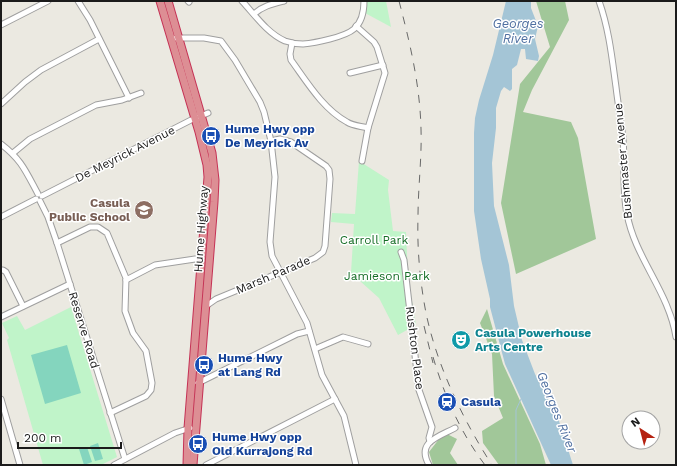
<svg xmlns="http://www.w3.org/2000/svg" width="677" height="466" viewBox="0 0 677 466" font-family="'Work Sans',sans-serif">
  <rect width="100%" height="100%" fill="#ebe9e1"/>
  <g fill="#a1c799">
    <polygon points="536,1 565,1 569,20 532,90 523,112 571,122 578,138 596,239 516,274 501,203 520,84 550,47"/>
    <polygon points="487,309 503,364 540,444 546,465 499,465 483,443 482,431 503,418 494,396 492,354 480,323"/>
    <polygon points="447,434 457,439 450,453 458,465 433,465 429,452 439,439"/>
  </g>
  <g fill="#c0f4c9">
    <polygon points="374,1 386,1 391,27 365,13 367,2"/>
    <polygon points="359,161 389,180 388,190 393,231 406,232 408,277 416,325 398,335 379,298 351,273 354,224 331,222 332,213 355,214"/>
    <polygon points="71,307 117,457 101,465 43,465 7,340 9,338 2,323 17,316 25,330"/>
  </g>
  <g fill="#84d5be">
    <polygon points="67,345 81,393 45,404 31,355"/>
    <polygon points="98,443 103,459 95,461 90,446"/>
    <polygon points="87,447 92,462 84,465 79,449"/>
  </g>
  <polygon fill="#a4c5d6" points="506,1 531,1 531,8 538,26 535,39 539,56 538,61 526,59 525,49 521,49 517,65 512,69 512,89 510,91 504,87 501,91 496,108 496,128 492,163 494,206 509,265 514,306 522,340 535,374 559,421 573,465 551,465 505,364 490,307 490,299 481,259 474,211 474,133 475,118 479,100 493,55"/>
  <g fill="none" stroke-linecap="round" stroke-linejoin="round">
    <polyline stroke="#a4c5d6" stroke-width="1" points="516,465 516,410 521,399"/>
    <g stroke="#9f9f9f" stroke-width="7">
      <g id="minor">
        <polyline points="78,1 90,20 129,98"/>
        <polyline points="188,1 189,2"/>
        <path d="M242,1C255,15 267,33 285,41C291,43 297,44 303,44C315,43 345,37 354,29C362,22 364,12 364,1"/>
        <path d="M599,1C609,29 612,58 616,87C618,104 621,121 623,138C625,163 622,189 627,214C635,258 669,292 676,337"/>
        <path d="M254,14C263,6 272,4 284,1"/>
        <polyline points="1,25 48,1"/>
        <polyline points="356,26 374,42 377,47 385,73 368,128 362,161"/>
        <polyline points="176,38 204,38 221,41 235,60 260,102 264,112 271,141 275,177 270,242 272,256 307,323 322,375 344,416 356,465"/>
        <path d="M292,43L290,54L291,60C307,82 323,109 347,122C353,126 361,126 368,128"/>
        <polyline points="350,73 383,65"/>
        <polyline points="1,104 25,82 41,70 99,39"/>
        <path d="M1,144C22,160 26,172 38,194"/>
        <polyline points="13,153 30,139 96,105 122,100 141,93"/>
        <polyline points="42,196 191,120 208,113"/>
        <polyline points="40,201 48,217 57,243 125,459"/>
        <polyline points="1,217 36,199"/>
        <polyline points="57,243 90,227 98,227 107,233 126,278 125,311 133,333 146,351 152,383 151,390 146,396 110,413"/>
        <polyline points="401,252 404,260 419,390 432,427 429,438 430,442"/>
        <polyline points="1,270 3,270 6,272 23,306"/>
        <polyline points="126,280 155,265 195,259"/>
        <polyline points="206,306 216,299 315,258 323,252 325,246 330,179 329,170 326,166 291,142 280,139 271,141"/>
        <polyline points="1,317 70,284"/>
        <polyline points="315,349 343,337 368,344"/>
        <polyline points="198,383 297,334 309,331"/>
        <polyline points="1,399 20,465"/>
        <polyline points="114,465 175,433 190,428"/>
        <polyline points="206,465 335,399"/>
        <path d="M429,465C416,442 438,437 455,428"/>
      </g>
    </g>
    <g stroke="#c53255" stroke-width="9">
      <g id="highway">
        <polyline points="160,1 199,132 207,165 208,177 188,428 187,465"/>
        <polyline points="168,1 212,153 215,180 214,202 193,465"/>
      </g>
    </g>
    <use href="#minor" stroke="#fff" stroke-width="5"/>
    <use href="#highway" stroke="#dd8e94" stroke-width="7"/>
    <g stroke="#696969" stroke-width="1" stroke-dasharray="8 8" stroke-linecap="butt">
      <path d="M399,1C410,43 420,85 421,129C422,158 418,187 418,217C417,249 420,282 426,313C437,366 463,420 492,465"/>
      <polyline points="424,326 433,363"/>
      <path d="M433,357C445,397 460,432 485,465"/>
    </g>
  </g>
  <defs>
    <g id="bus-disc" transform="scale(1)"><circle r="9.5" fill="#1a4fb4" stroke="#fff"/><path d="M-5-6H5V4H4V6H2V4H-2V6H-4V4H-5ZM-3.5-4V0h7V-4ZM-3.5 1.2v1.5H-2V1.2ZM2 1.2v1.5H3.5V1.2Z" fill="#fff"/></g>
    <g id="school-disc" transform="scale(1)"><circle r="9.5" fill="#8d6e63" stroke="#fff"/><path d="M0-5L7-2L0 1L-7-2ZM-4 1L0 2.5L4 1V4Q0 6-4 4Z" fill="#fff"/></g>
    <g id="theatre-disc" transform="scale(1)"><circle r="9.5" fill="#0f9aa8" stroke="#fff"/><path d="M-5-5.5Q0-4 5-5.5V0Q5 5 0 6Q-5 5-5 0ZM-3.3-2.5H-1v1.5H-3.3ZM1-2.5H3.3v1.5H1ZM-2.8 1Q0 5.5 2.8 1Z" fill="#fff"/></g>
    <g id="station-disc" transform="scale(1)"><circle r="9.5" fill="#1a4fb4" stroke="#fff"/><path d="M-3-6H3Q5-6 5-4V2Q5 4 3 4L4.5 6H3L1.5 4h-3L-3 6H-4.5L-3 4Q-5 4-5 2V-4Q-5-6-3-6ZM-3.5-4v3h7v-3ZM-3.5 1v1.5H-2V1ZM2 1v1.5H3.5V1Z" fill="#fff"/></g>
  </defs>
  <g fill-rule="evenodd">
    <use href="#bus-disc" x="211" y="136"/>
    <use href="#school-disc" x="144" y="210"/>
    <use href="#theatre-disc" x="461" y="340"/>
    <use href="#bus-disc" x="204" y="365"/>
    <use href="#station-disc" x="447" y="402"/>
    <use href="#bus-disc" x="198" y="444"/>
  </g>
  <g text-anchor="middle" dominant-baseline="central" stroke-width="3" stroke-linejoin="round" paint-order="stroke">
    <g font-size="12" font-weight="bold" fill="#164399" stroke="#fff" text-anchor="start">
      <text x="225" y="129">Hume Hwy opp<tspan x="225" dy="14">De Meyrick Av</tspan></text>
      <text x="218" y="358">Hume Hwy<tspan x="218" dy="14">at Lang Rd</tspan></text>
      <text x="461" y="402">Casula</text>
      <text x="212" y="437">Hume Hwy opp<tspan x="212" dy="14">Old Kurrajong Rd</tspan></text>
    </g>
    <g font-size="12" fill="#1b1b1b" stroke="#fff">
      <text transform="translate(125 154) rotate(-27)">De Meyrick Avenue</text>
      <text transform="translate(623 161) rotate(-95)">Bushmaster Avenue</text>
      <text transform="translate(201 229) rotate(-86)">Hume Highway</text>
      <text transform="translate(273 275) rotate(-23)">Marsh Parade</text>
      <text transform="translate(84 330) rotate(73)">Reserve Road</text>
      <text transform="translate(415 348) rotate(83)">Rushton Place</text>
    </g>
    <g font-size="12" font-weight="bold" fill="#785e54" stroke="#fff" text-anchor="end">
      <text x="130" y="203">Casula<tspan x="130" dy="14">Public School</tspan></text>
    </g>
    <g font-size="12" fill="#146d25" stroke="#fff">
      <text x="374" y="240">Carroll Park</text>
      <text x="387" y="276">Jamieson Park</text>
    </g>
    <g font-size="12" font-weight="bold" fill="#0d838f" stroke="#fff" text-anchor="start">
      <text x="475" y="333">Casula Powerhouse<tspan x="475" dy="14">Arts Centre</tspan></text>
    </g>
    <g font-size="13" font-style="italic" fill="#5070a1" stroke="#fff">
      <text x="518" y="23">Georges<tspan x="518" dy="15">River</tspan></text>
      <text transform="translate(557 412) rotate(68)">Georges River</text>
    </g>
  </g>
  <rect width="677" height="466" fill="none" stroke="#1b1b1b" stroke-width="4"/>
  <g transform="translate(641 430) rotate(324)"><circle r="19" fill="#ffffff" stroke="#a4a4a4"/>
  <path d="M0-3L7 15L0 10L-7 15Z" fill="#b52211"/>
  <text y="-6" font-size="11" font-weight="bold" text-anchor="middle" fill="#1b1b1b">N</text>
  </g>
  <path d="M18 442v6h103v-6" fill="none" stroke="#1b1b1b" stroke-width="2"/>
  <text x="24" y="442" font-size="12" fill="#1b1b1b" stroke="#ffffff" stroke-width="3" paint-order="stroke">200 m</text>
</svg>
